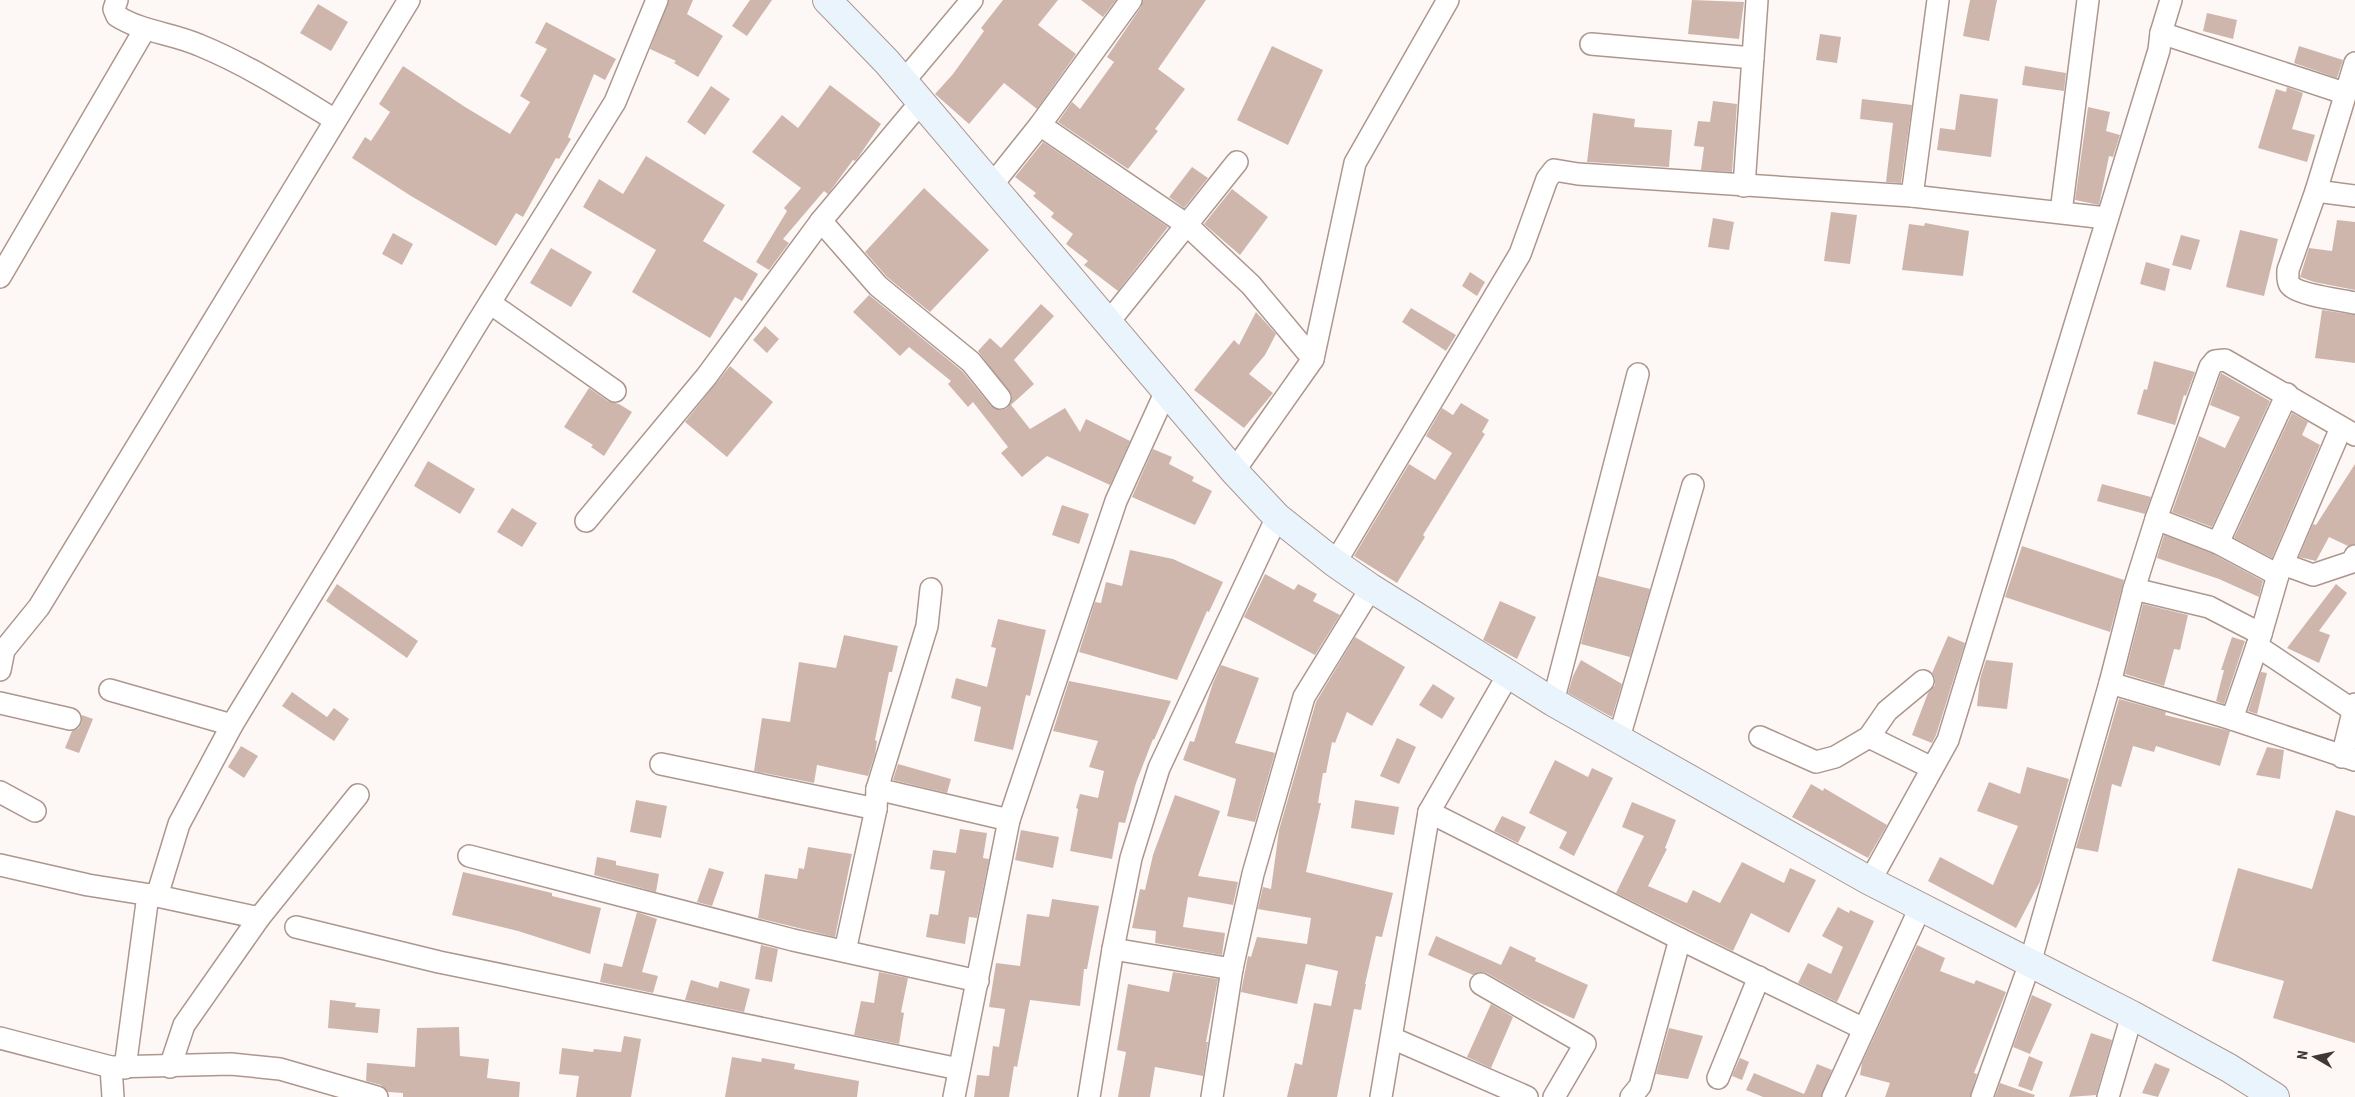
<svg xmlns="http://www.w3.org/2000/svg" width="2355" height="1097" viewBox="0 0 2355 1097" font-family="'Roboto Condensed',sans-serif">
  <rect width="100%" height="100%" fill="#fdf8f6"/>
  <g fill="#ceb6ad">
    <polygon points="669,0 693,0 687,14 723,36 698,77 674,63 676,61 650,49"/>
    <polygon points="750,0 772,0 747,36 732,26"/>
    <polygon points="1003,0 1058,0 1038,25 1076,54 1037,109 1004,83 969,124 935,94 953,74 984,31 981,28"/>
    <polygon points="1081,0 1116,0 1103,17"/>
    <polygon points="1143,0 1206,0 1158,69 1185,89 1155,129 1158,131 1128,169 1058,122 1072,102 1080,109 1114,62 1107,57 1141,7"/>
    <polygon points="1692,0 1744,2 1739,39 1688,34"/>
    <polygon points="1970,0 1997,0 1989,41 1963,36"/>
    <polygon points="318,4 348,22 331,51 300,33"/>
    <polygon points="2207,13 2237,20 2233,39 2203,31"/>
    <polygon points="546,22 616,59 605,80 594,74 568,137 571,139 559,159 556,158 523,217 516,213 496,246 411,196 352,158 365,137 371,141 390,112 379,104 403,66 465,107 510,134 530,102 520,96 547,49 535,43"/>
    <polygon points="1820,34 1841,37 1837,63 1816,60"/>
    <polygon points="1272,46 1323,70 1288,145 1237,120"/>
    <polygon points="2299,46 2343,60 2337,78 2294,63"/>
    <polygon points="2025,66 2066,73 2064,91 2022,85"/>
    <polygon points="830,85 881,124 857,159 855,161 853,160 828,194 824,191 783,239 789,243 769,270 756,262 787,211 784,208 801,188 752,152 782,115 798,128"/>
    <polygon points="711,86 730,99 705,135 687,122"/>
    <polygon points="2287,87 2303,93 2292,129 2315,135 2307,162 2258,148 2276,89 2286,92"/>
    <polygon points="1960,94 1998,99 1991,157 1937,150 1940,128 1955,130"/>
    <polygon points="1862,99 1912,105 1901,183 1886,182 1893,123 1860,119"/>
    <polygon points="1713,101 1737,104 1732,172 1701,170 1704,147 1694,146 1698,121 1710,122"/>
    <polygon points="2088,107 2110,112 2106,131 2120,135 2113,157 2109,156 2099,205 2075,200"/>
    <polygon points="1593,113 1635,119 1634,127 1672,130 1669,167 1587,162"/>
    <polygon points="1043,142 1168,227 1118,291 1084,265 1088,261 1066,244 1073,234 1051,217 1054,213 1033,196 1036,193 1015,177"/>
    <polygon points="646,156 725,205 703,241 758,274 742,301 735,297 710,338 632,292 656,250 583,207 599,179 623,194"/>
    <polygon points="1192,167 1208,178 1184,208 1169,197"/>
    <polygon points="924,188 989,250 930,312 887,277 865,252"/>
    <polygon points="1232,189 1268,217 1240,255 1204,224"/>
    <polygon points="1831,212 1857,215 1850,264 1824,261"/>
    <polygon points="1713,218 1734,222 1729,250 1708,247"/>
    <polygon points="2337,220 2355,222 2355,290 2314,282 2300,277 2309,248 2332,251"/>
    <polygon points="1925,223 1969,231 1963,276 1902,270 1909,224 1924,226"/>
    <polygon points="2240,230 2278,239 2264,296 2226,287"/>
    <polygon points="393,233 413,244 402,265 382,254"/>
    <polygon points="2181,235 2200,240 2191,270 2172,265"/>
    <polygon points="551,248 592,272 571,307 530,283"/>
    <polygon points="2146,262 2170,269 2165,291 2140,284"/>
    <polygon points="1470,272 1485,282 1477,296 1462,286"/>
    <polygon points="869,295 962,371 991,406 1001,410 1007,408 1011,403 1012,396 978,351 990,338 1001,348 1041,304 1054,316 1014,360 1034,384 1011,405 1030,429 1065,408 1080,432 1086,419 1130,441 1110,485 1047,456 1022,477 1001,453 1008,447 973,402 968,407 948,384 951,381 909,347 900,356 853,312"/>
    <polygon points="1411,308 1456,335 1446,351 1402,322"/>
    <polygon points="2322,310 2355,315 2355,363 2315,358"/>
    <polygon points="1256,312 1276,334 1265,355 1249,374 1273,393 1244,428 1194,390 1234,340 1239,345"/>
    <polygon points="765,326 779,339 767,353 753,340"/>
    <polygon points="2154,361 2195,372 2186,396 2184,395 2175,425 2137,414 2144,389 2147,390"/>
    <polygon points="730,366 773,402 727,457 685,422"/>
    <polygon points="2221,373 2270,401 2212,527 2172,512 2199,436 2225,448 2240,417 2210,405"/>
    <polygon points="589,388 608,401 619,404 632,412 604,456 591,447 593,445 564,427"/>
    <polygon points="1461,403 1489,420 1482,432 1485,434 1423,535 1425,537 1397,583 1354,556 1409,464 1435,480 1452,453 1426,436 1442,408 1453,415"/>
    <polygon points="2292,413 2308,422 2302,435 2320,445 2272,558 2234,538"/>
    <polygon points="1153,449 1172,457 1169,464 1194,477 1192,481 1212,491 1195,525 1132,497"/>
    <polygon points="428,461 475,489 460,514 414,486"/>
    <polygon points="2355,464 2355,544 2348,546 2329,537 2316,561 2299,557 2313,524 2316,525"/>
    <polygon points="2102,484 2151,497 2145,514 2097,501"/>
    <polygon points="1062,505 1089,514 1079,544 1052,535"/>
    <polygon points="512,508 537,523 522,547 497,532"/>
    <polygon points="2164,535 2213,554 2263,581 2259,597 2219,579 2157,558"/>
    <polygon points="2022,546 2124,580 2110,632 2005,597"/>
    <polygon points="1130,550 1173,559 1223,582 1209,612 1207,611 1177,680 1079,652 1095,602 1101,603 1106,582 1122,586"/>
    <polygon points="1265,574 1294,590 1298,584 1317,594 1313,601 1340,615 1315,655 1244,617"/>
    <polygon points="1598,576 1650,589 1630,657 1581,644"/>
    <polygon points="337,584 418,641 407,658 326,601"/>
    <polygon points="2336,584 2347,593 2319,631 2330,635 2319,663 2287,648"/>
    <polygon points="1500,601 1536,617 1517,659 1483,640"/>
    <polygon points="2143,604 2188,615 2180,650 2174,649 2164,686 2125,674"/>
    <polygon points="998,619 1046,630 1030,696 1026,695 1013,750 974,741 981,707 951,698 956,678 987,687 996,648 991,647"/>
    <polygon points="844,635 898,646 892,672 889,672 875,740 877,741 875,754 868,776 817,765 814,783 754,771 762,718 790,722 799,662 836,668"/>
    <polygon points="1948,636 1965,643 1936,735 1932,743 1912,735 1928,693 1935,685 1935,678 1932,673"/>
    <polygon points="1355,637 1405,667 1372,726 1347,712 1335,743 1332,742 1326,773 1323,773 1318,803 1321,803 1306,872 1393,893 1382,937 1376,936 1365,984 1366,984 1361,1010 1354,1009 1337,1097 1287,1097 1295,1063 1302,1065 1314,1003 1331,1006 1338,971 1306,964 1297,1004 1241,992 1248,956 1251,957 1257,937 1307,944 1311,918 1258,909 1263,887 1271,889 1279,830 1316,702"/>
    <polygon points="2232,637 2245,641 2224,704 2216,701 2224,670 2221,670"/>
    <polygon points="1581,660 1622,684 1612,717 1568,693 1573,676"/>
    <polygon points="1986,660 2013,663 2007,709 1977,706 1980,679"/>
    <polygon points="1221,665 1259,678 1235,743 1275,753 1255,822 1227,816 1236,779 1183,760 1190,741 1194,742 1213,683"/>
    <polygon points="2261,672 2267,673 2257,714 2248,711"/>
    <polygon points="1069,681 1171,701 1154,740 1153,739 1136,783 1125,823 1119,822 1112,859 1070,851 1078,809 1076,808 1080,794 1098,798 1104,771 1089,767 1098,741 1053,731"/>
    <polygon points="1433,684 1455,698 1442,719 1419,705"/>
    <polygon points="292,692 327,717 334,708 349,719 334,741 282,706"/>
    <polygon points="2119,699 2166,712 2165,715 2230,731 2220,766 2156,746 2154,752 2133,746 2121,787 2112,784 2098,852 2076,848"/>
    <polygon points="82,715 93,719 79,753 65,748 72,731 79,728 82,722"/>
    <polygon points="1397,738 1416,747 1399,784 1380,776"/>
    <polygon points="241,746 258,756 244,778 228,767"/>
    <polygon points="2267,747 2284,750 2280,779 2256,775"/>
    <polygon points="1555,760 1588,777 1592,768 1613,778 1574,856 1559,848 1567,832 1529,813"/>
    <polygon points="898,764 951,779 947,793 893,780"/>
    <polygon points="2027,767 2069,779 2040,882 2016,928 1928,881 1940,857 1993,885 2018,826 1977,811 1989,782 2020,794"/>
    <polygon points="1811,784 1823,791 1824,788 1887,825 1868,858 1792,817"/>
    <polygon points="1175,795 1220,811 1198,876 1238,882 1233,905 1188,897 1183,927 1225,933 1222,955 1155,943 1156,931 1132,928 1140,889 1145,890 1153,855"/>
    <polygon points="636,800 667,806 661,838 630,832"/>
    <polygon points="1355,800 1399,807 1394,835 1351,828"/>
    <polygon points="1632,802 1676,820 1665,848 1667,849 1648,886 1687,903 1693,890 1720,903 1742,862 1784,883 1790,868 1816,880 1789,933 1751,913 1733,951 1616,893 1644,836 1622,827"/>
    <polygon points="2336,810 2355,816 2355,1043 2273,1018 2284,981 2212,961 2238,868 2312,889"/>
    <polygon points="1502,816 1526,827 1518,843 1494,831"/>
    <polygon points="960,829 987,833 983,858 989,859 977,918 969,917 965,944 926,937 930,914 938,915 945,871 930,869 933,850 956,853"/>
    <polygon points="1021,830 1059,837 1053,868 1015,860"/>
    <polygon points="808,847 852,854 835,937 758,918 765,874 797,879 799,868 804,869"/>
    <polygon points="597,857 616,861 616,865 659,874 656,892 594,875"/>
    <polygon points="709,868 724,872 712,906 697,902"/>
    <polygon points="463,872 552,893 552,896 601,908 590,954 518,931 452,915"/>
    <polygon points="1052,899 1099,906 1087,969 1084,969 1080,1006 1030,1000 1017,1067 1014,1066 1009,1097 974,1097 977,1075 989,1076 993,1046 999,1047 1005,1009 989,1007 996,963 1020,966 1027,914 1049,917"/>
    <polygon points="1838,907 1849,913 1850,910 1874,921 1837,1002 1798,983 1808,963 1831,974 1843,947 1822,936"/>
    <polygon points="637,912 657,919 642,972 658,976 653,993 600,982 604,963 622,967"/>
    <polygon points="1436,936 1501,965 1510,946 1536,958 1535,961 1588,985 1574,1019 1532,999 1487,973 1481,972 1473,975 1428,955"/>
    <polygon points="761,945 778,949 772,982 755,979"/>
    <polygon points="1917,945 1945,958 1940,971 1974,984 1976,980 2006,992 1974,1073 1977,1074 1970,1097 1885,1097 1890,1083 1860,1075 1862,1063"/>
    <polygon points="879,972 908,978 901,1012 904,1013 899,1044 854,1035 861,1001 874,1003"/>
    <polygon points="1173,972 1218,979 1206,1042 1208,1042 1203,1076 1155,1067 1150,1097 1118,1097 1126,1052 1117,1050 1128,984 1169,992"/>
    <polygon points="691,980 718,988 720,981 750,989 744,1012 685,1000"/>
    <polygon points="2032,995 2052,1004 2030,1054 2013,1047"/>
    <polygon points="330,1000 356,1003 355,1007 380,1009 378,1033 328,1028"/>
    <polygon points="1491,1004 1513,1017 1491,1068 1467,1057"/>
    <polygon points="459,1027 460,1056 489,1059 487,1078 520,1082 519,1097 403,1097 403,1093 388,1092 381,1085 366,1081 367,1063 415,1067 417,1028"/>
    <polygon points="1669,1028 1703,1036 1688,1079 1656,1074"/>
    <polygon points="2091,1033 2112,1040 2096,1095 2069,1097"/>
    <polygon points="624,1036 641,1039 631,1097 576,1097 579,1076 559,1074 562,1048 593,1052 594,1049 621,1052"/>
    <polygon points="2029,1056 2043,1062 2032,1091 2018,1086"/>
    <polygon points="732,1057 761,1062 762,1058 795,1064 794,1069 859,1081 857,1097 725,1097"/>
    <polygon points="1740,1058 1749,1062 1742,1080 1732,1076"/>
    <polygon points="2155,1063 2170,1069 2158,1097 2142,1093"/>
    <polygon points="1817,1064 1832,1070 1821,1097 1763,1097 1746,1090 1754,1073 1804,1094"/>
    <polygon points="2000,1083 2035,1095 2034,1097 1995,1097"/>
  </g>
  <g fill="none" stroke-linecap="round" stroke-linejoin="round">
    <g stroke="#ad968d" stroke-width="24">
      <g id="street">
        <path d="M117,0L114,9L117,16C142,32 172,33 199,45C248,65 291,93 335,120"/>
        <polyline points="2161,33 2344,93"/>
        <polyline points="1591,44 1753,58"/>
        <path d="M2355,63L2316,191L2288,270C2288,275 2287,281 2290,285C2298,295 2342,300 2355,303"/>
        <polyline points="909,75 972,0"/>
        <polyline points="1040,125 1187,225 1251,285 1313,359"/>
        <polyline points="992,185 1040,125 1131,0"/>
        <polyline points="1744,186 1757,0"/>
        <polyline points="2316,191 2355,196"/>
        <polyline points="1912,196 1938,0"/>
        <polyline points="2061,212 2088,0"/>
        <polyline points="821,221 878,286 971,362 1000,398"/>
        <polyline points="0,277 145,29"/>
        <polyline points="490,303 615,391"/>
        <polyline points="1107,324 1237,162"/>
        <polyline points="1234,471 1313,359 1355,163 1448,0"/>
        <polyline points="2156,519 2218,543 2278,575"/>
        <polyline points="586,521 706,377 821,221 920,103"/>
        <polyline points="2218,543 2287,394"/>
        <polyline points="1335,563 1520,254 1547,179 1554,170 1578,174 1912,196 2106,218"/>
        <polyline points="2283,564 2313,575 2352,562 2355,556"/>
        <polyline points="2134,589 2209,607 2261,634 2257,646 2353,710"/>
        <polyline points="2261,634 2278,575 2341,428"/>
        <polyline points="0,650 4,650 39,607 409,0"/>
        <polyline points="0,670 4,650"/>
        <polyline points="2110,683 2232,719 2355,760"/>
        <polyline points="110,690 232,725"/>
        <polyline points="1553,702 1638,374"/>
        <polyline points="0,703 70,719"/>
        <polyline points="2232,719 2257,646"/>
        <polyline points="1760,737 1816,762 1835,757 1869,737 1887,711 1923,681"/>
        <polyline points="1869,737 1932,768"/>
        <polyline points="1618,741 1693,485"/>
        <polyline points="2342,757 2355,704"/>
        <polyline points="661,764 876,809"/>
        <polyline points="877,789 1009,820"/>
        <polyline points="0,792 35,811"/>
        <polyline points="1429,812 1680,939 1864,1029"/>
        <polyline points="469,856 793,940 978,981"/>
        <polyline points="0,865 88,885 157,896 259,918"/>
        <polyline points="1870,881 1948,740 2159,50 2161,33 2171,0"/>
        <polyline points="157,896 179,824 232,725 476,325 615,102 657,0"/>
        <polyline points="296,927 439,962 959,1069"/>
        <polyline points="1113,949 1232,969"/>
        <polyline points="845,951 876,809 877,789 927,626 931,589"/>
        <polyline points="1481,984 1585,1044 1554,1097"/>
        <polyline points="0,1038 111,1067 231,1064 280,1069 377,1097"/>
        <polyline points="1392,1038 1527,1097"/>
        <polyline points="111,1067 113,1097"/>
        <polyline points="170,1067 184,1025 259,918 358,795"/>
        <polyline points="125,1068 148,895"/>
        <polyline points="1718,1078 1759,977"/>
        <polyline points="954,1097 1009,820 1116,501 1166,391"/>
        <polyline points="1089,1097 1113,949 1131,858 1159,768 1277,517"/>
        <polyline points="1212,1097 1232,969 1253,874 1304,697 1371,588"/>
        <polyline points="1381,1097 1429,812 1508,675"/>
        <polyline points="1631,1097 1640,1086 1680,939"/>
        <polyline points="1833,1097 1920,908"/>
        <polyline points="1982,1097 2030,963 2110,683 2134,589 2156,519 2210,367 2215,361 2225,360 2355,435"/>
        <polyline points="2108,1097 2132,1015"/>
      </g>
    </g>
    <g stroke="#ad968d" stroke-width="30">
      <polyline id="secondary" points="827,0 887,62 1234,471 1277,517 1335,563 1371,588 1553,702 1870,881 2132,1015 2229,1068 2275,1097"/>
    </g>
    <use href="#street" stroke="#fff" stroke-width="21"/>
    <use href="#secondary" stroke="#e9f4fd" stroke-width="28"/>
  </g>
  <g transform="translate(2315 1057) rotate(279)" stroke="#fdf8f6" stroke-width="4" paint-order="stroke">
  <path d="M0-4L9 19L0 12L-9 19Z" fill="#413834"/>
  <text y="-8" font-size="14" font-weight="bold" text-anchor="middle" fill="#413834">N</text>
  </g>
</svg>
